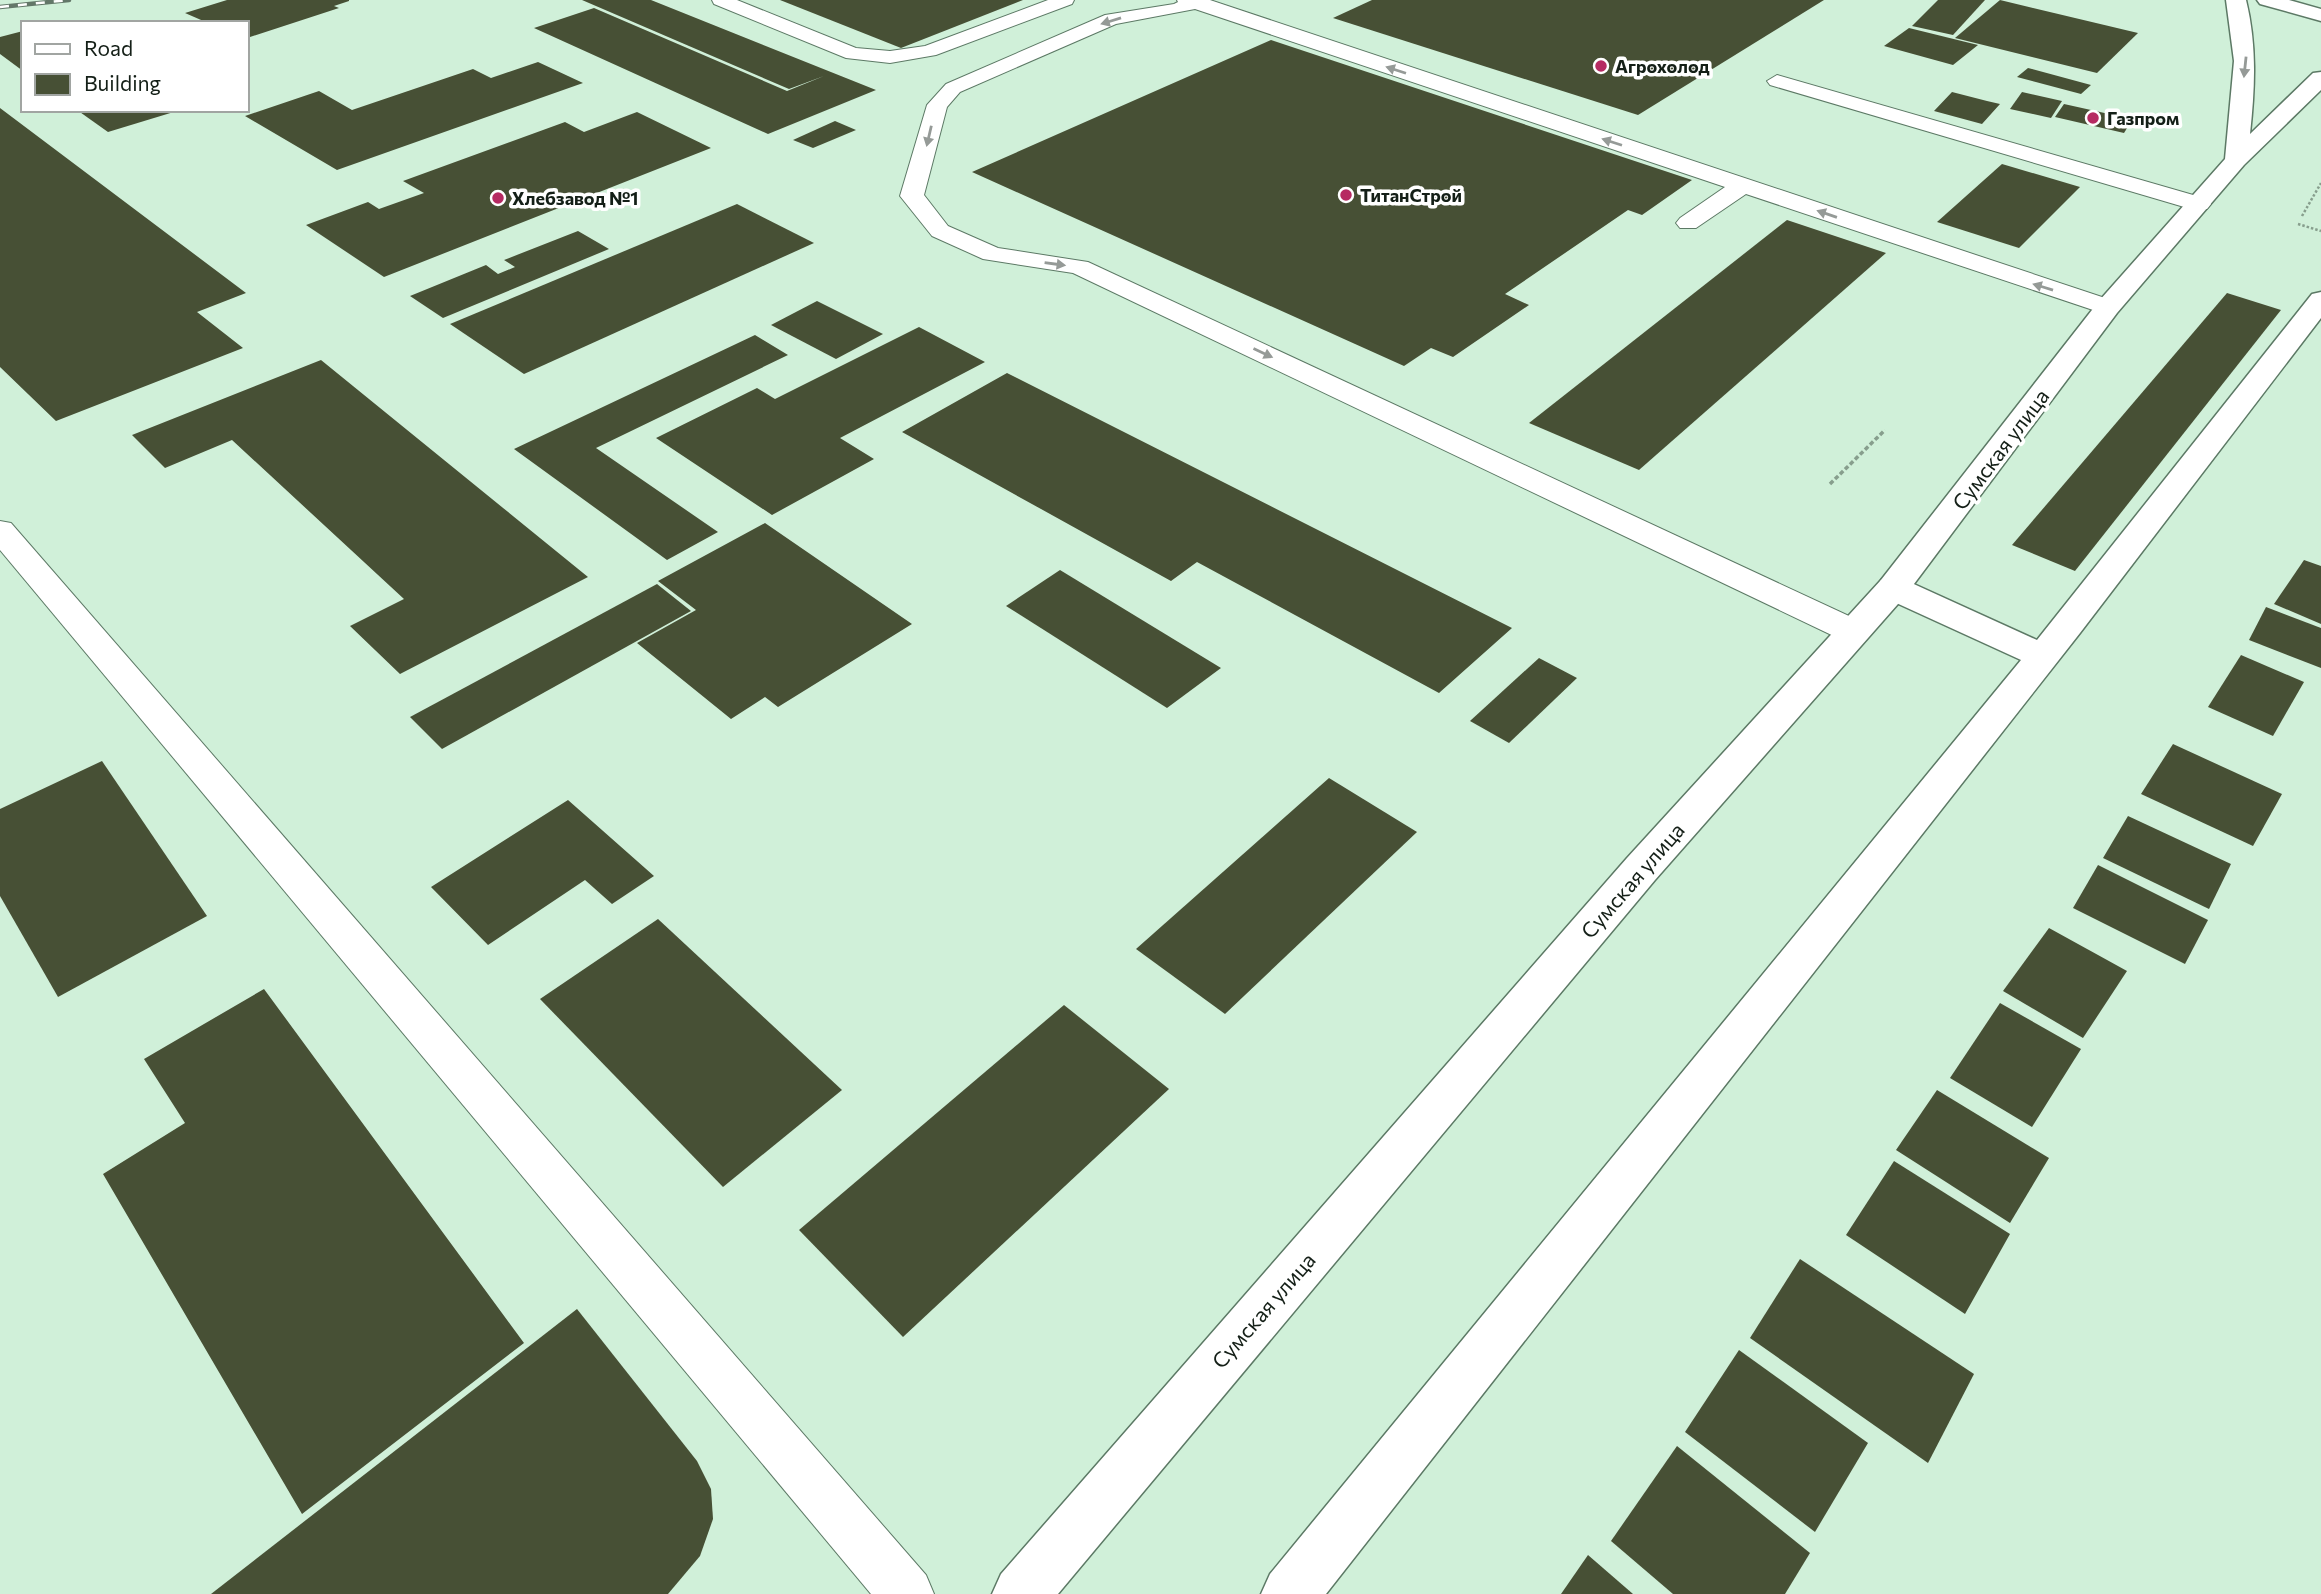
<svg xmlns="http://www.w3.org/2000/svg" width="2321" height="1594" viewBox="0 0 2321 1594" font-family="Commissioner,sans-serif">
  <rect width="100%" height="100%" fill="#d0f0d9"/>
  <g fill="#475035">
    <polygon points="227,0 349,0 349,1 334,6 339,8 247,38 247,23 208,23 185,13"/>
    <polygon points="582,0 651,0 876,90 768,134 534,28 594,8 787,91 824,76 789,89"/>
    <polygon points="780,0 1023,0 901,48"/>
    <polygon points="1372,0 1824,0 1638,115 1333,18"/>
    <polygon points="1938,0 1985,0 1953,35 1912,26"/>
    <polygon points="2000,0 2138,33 2097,73 1955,38"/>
    <polygon points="1909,28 1978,45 1953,65 1884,46"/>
    <polygon points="23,31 23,71 0,54 0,37"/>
    <polygon points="1271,40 1692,180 1642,215 1628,210 1505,294 1529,305 1453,357 1431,348 1404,366 972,172"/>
    <polygon points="538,62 583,83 337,170 245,116 319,91 352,110 473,69 491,78"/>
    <polygon points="2028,68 2091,85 2081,94 2017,77"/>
    <polygon points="1952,92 1987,101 2000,104 1982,124 1934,111"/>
    <polygon points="2022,92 2062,101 2051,118 2010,109"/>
    <polygon points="2064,104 2118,116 2132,120 2124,133 2055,117"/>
    <polygon points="0,108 246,293 197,312 243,348 56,421 0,367"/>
    <polygon points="77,110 177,110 177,111 108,132"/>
    <polygon points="637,112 711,148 384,277 306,225 368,202 379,209 424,193 403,181 565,122 584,132"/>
    <polygon points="835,121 856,130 813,148 793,140"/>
    <polygon points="2002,164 2080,187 2019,248 1937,222"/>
    <polygon points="737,204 814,243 524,374 450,324"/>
    <polygon points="1787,220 1886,253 1639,470 1529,423"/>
    <polygon points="578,231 609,249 443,318 410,296 486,265 498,274 515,267 504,260"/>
    <polygon points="2227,293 2281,310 2075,571 2012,545"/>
    <polygon points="817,301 883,334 836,359 771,325"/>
    <polygon points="919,327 985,362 840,438 874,459 772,515 656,438 757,388 775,399"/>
    <polygon points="755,335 788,355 596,448 718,532 667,560 514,449"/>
    <polygon points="321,360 588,577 400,674 350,626 404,599 232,440 165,468 132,435"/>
    <polygon points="1007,373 1512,628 1439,693 1197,562 1171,581 902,432"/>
    <polygon points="765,523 912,624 778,707 765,697 731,719 637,643 696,610 658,581"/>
    <polygon points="2304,560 2321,566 2321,624 2274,604"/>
    <polygon points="1060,570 1221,668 1167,708 1006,606"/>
    <polygon points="657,584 691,611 442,749 410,717"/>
    <polygon points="2266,607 2321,628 2321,668 2249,640"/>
    <polygon points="2241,655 2304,682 2273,736 2208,707"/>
    <polygon points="1539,658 1577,678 1509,743 1470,721"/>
    <polygon points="2173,744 2282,794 2253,846 2141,794"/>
    <polygon points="102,761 207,916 58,997 0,896 0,809"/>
    <polygon points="1329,778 1417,832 1225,1014 1136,949"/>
    <polygon points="568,800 654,876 612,904 585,880 488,945 431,887"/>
    <polygon points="2128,816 2231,864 2209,909 2103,858"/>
    <polygon points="2098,865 2208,920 2185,964 2073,908"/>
    <polygon points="658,919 842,1090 723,1187 540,999"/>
    <polygon points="2049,928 2127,971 2083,1038 2003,991"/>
    <polygon points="264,989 524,1343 302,1514 103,1174 185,1123 144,1059"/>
    <polygon points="2000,1003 2081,1049 2032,1127 1950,1078"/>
    <polygon points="1064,1005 1169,1089 903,1337 799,1230"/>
    <polygon points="1937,1090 2049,1158 2010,1223 1896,1150"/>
    <polygon points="1894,1161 2010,1234 1965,1314 1846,1235"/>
    <polygon points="1800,1259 1974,1374 1928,1463 1750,1338"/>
    <polygon points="577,1309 697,1461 711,1489 713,1519 700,1556 668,1594 211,1594"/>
    <polygon points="1739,1350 1868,1443 1815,1532 1685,1432"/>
    <polygon points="1677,1446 1810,1553 1785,1594 1673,1594 1611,1541"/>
    <polygon points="1588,1555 1633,1594 1561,1594"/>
  </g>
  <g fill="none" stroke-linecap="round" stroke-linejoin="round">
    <g stroke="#5c7965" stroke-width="2">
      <g id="lane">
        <polygon points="712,0 737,0 856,48 890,51 925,46 1048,0 1074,0 1072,4 936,55 890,63 846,58 714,4"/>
        <polygon points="1177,0 1210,0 2117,302 2121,307 2117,312 2099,312 1746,194 1696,228 1680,228 1676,223 1680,218 1725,187 1195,9 1116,24 960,92 947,107 924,195 948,226 998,248 1088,262 1864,623 1868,631 1864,639 1852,642 1840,639 1073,273 983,259 932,236 900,196 927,105 946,84 1105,15 1174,4 1178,2"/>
        <polygon points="1777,75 2207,199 2211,204 2207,209 2191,209 1770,85 1767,81"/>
        <polygon points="0,521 11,523 926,1575 934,1594 871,1594 0,550"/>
      </g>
    </g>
    <g stroke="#5c7965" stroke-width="3">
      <polygon id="street" points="2321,292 2321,318 2080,633 1326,1594 1261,1594 1270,1574 2021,660 1881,596 1876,588 1881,580 1893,577 1905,580 2037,640 2312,294"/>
    </g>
    <g stroke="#5c7965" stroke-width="3">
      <g id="primary">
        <path d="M2226,0H2246C2257,45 2255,88 2250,134L2313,73L2321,72V90L2244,165L2117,313L1905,596L1655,880L1058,1594H992L1001,1574L1627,858L1881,580L2099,301L2225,159L2234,61Z"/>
        <polygon points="2257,0 2289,0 2321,9 2321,21 2260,4"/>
      </g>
    </g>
    <g stroke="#879e8d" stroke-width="2.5" stroke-dasharray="2.5 2" stroke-linecap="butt">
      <polyline points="2302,216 2321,183"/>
      <polyline points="2298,224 2321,231"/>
    </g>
    <polyline stroke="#879e8d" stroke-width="3.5" stroke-dasharray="4.5 2.5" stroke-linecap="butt" points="1830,484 1885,430"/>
    <use href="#lane" fill="#fff" fill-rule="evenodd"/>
    <use href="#street" fill="#fff" fill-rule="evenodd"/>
    <use href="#primary" fill="#fff" fill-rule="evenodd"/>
    <g stroke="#637769" stroke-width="4.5">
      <polyline id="rail" points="0,7 69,0"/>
    </g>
    <use href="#rail" stroke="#fff" stroke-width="2.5" stroke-dasharray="9" stroke-linecap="butt"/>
  </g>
  <defs><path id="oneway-solid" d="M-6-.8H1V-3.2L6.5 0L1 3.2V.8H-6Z" transform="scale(1.75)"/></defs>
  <g fill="#959a97">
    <use href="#oneway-solid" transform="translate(1111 21) rotate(163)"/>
    <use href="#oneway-solid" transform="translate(2245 67) rotate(96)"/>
    <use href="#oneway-solid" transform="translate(1396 70) rotate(-162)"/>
    <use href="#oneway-solid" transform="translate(929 136) rotate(103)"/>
    <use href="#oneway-solid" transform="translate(1612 142) rotate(-162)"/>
    <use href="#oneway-solid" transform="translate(1827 214) rotate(-161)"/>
    <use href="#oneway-solid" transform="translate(1055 264) rotate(8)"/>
    <use href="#oneway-solid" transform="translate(2043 287) rotate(-163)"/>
    <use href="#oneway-solid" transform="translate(1263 353) rotate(25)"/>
  </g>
  <g fill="#b62a62" stroke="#fff" stroke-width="2.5">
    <circle cx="1601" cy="66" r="7"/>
    <circle cx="2093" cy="118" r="7"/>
    <circle cx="1346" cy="195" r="7"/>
    <circle cx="498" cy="198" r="7"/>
  </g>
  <g text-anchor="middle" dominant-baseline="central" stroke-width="7" stroke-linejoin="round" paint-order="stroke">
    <g font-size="18" font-weight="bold" fill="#141f17" stroke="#fff" text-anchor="start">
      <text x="1615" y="66">Агрохолод</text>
      <text x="2107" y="118">Газпром</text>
      <text x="1360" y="195">ТитанСтрой</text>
      <text x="512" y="198">Хлебзавод №1</text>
    </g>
    <g font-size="21" fill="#141f17" stroke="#fff">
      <text transform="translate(2000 449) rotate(-53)">Сумская улица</text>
      <text transform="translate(1632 880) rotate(-49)">Сумская улица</text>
      <text transform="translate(1263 1310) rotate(-49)">Сумская улица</text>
    </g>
  </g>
  <rect x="21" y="21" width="228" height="91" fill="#ffffff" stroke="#a1a5a2" stroke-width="2"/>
  <rect x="35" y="44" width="35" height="10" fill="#ffffff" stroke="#a1a5a2" stroke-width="2"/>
  <text x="84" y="56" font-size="21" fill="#141f17">Road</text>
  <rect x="35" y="74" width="35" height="21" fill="#475035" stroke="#a1a5a2" stroke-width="2"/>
  <text x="84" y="91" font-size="21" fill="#141f17">Building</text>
</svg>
